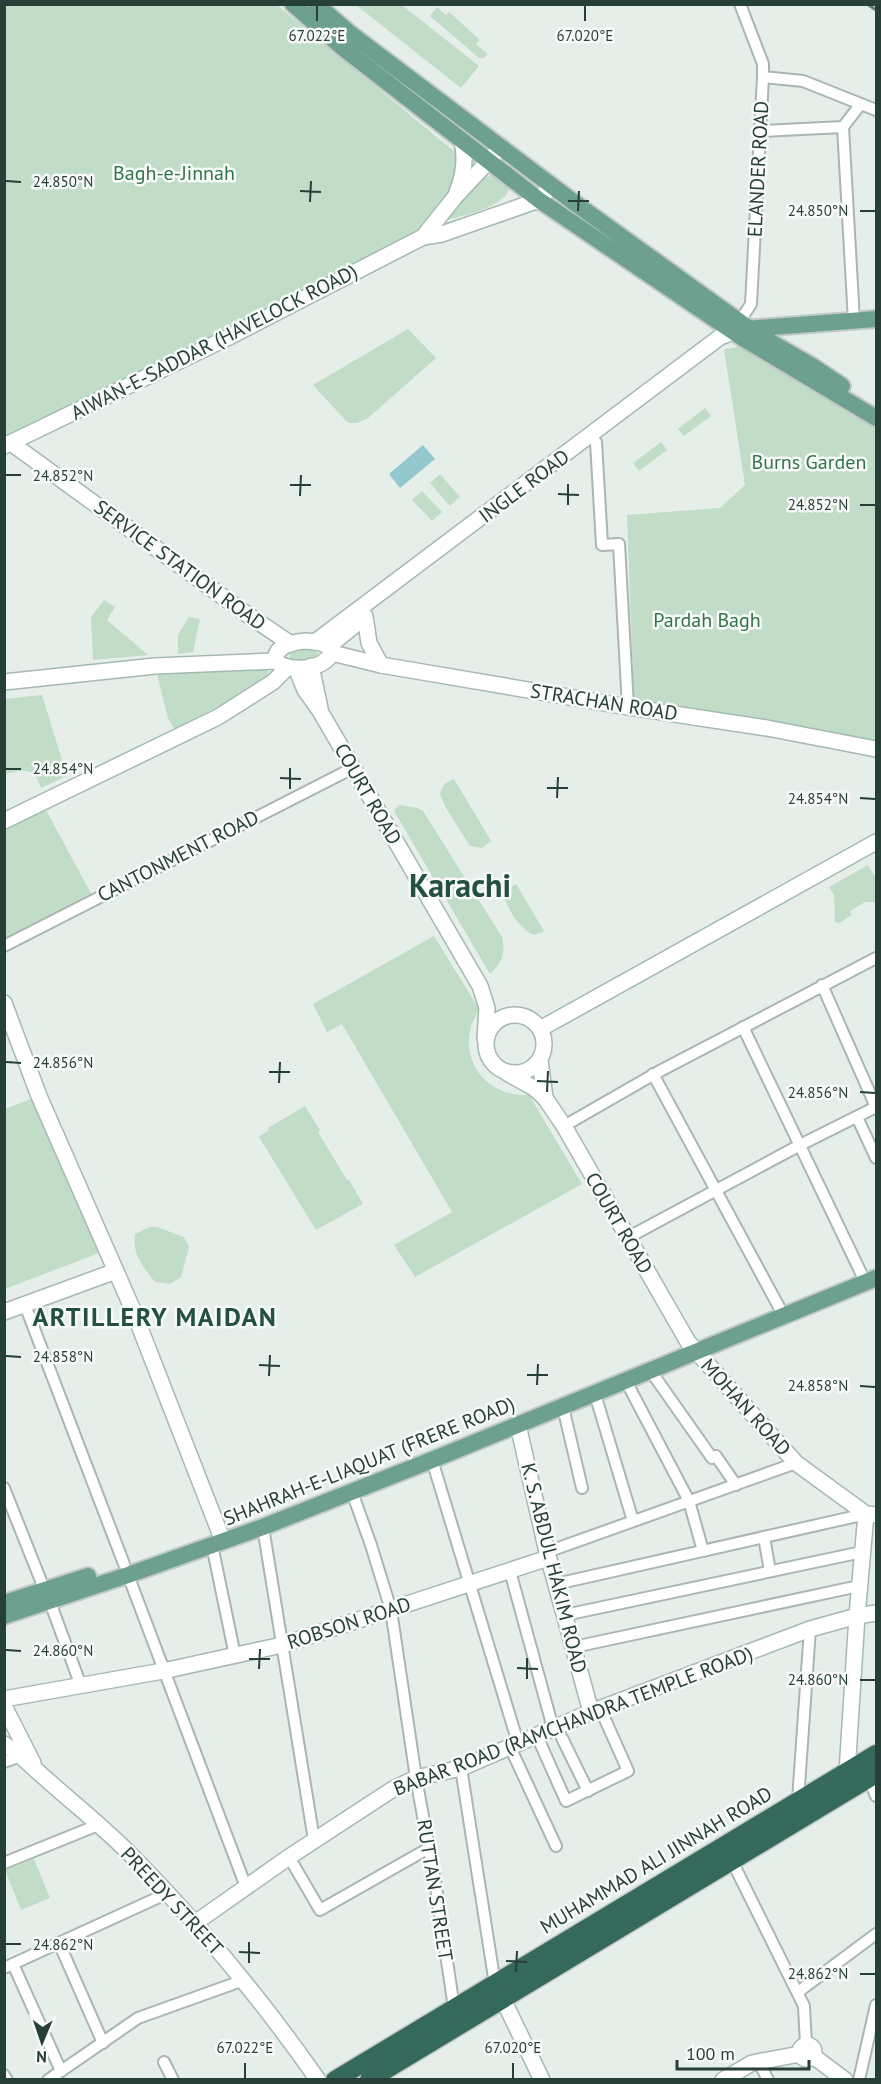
<svg xmlns="http://www.w3.org/2000/svg" width="881" height="2084" viewBox="0 0 881 2084" font-family="'PT Sans',sans-serif">
  <rect width="100%" height="100%" fill="#e6eeea"/>
  <g fill="#c1ddc7">
    <polygon points="5,5 277,5 479,172 423,237 62,418 5,454"/>
    <polygon points="356,5 402,5 479,66 461,88"/>
    <polygon points="437,7 446,15 449,12 480,40 476,44 488,54 484,58 479,58 430,16"/>
    <path d="M491,175L496,176L509,189C505,207 459,217 442,221L477,181Z"/>
    <polygon points="408,329 436,358 368,418 357,423 348,423 313,385"/>
    <polygon points="739,347 876,424 876,740 634,701 627,515 720,508 745,485 724,349"/>
    <polygon points="705,408 711,416 684,436 678,429"/>
    <polygon points="661,442 667,450 639,471 633,463"/>
    <polygon points="440,474 460,497 450,506 430,483"/>
    <polygon points="422,491 442,512 432,521 412,500"/>
    <polygon points="104,600 115,607 107,620 148,655 93,660 91,617"/>
    <polygon points="189,617 200,619 193,652 178,654 178,635"/>
    <polygon points="302,648 314,649 319,654 308,661 289,658 291,652"/>
    <polygon points="264,656 270,680 174,729 168,718 155,666"/>
    <path d="M42,695L67,776L41,788C34,766 24,770 5,774L4,699Z"/>
    <polygon points="454,779 491,841 482,848 470,846 446,808 440,794 444,784"/>
    <polygon points="40,799 94,899 5,946 5,818"/>
    <path d="M399,805L417,808L423,811L502,937C506,955 502,962 490,974L394,811Z"/>
    <polygon points="868,865 876,878 876,902 865,902 850,911 852,915 839,923 835,922 834,895 829,887"/>
    <path d="M516,884L544,931L534,935C517,928 509,909 502,893Z"/>
    <path d="M434,936L479,1009C477,1015 472,1021 471,1027C461,1066 490,1097 529,1095L582,1184L415,1277L394,1245L452,1212L342,1024L327,1032L313,1004Z"/>
    <polygon points="31,1099 99,1253 5,1289 5,1109"/>
    <polygon points="305,1106 320,1130 318,1132 347,1180 349,1180 363,1204 316,1230 259,1137 269,1130 268,1128"/>
    <path d="M150,1227H157L184,1237L189,1247L181,1277L170,1284L155,1282C143,1267 132,1254 135,1234Z"/>
    <polygon points="34,1859 50,1898 21,1910 5,1870"/>
  </g>
  <polygon fill="#93c8ce" points="423,445 435,459 400,488 389,474"/>
  <g fill="none" stroke-linecap="round" stroke-linejoin="round">
    <g stroke="#a9b6b1" stroke-width="14">
      <g id="street">
        <polyline points="763,77 803,81 876,110"/>
        <polyline points="761,131 843,127"/>
        <polyline points="854,321 843,127 860,105"/>
        <polyline points="736,327 751,304 763,77 763,64 740,4"/>
        <polyline points="596,442 602,545 619,544 628,707"/>
        <polyline points="4,946 353,768"/>
        <polyline points="743,1027 862,1275"/>
        <polyline points="653,1074 779,1307"/>
        <polyline points="857,1117 876,1158"/>
        <polyline points="564,1126 658,1072 876,958"/>
        <polyline points="627,1238 800,1145 876,1107 822,985"/>
        <polyline points="25,1305 124,1564"/>
        <polyline points="650,1370 712,1458 716,1456 736,1485"/>
        <polyline points="626,1381 689,1501 703,1551"/>
        <polyline points="595,1394 633,1521"/>
        <polyline points="563,1407 582,1488"/>
        <polyline points="432,1460 518,1743"/>
        <polyline points="4,1488 45,1591"/>
        <polyline points="352,1492 371,1545 391,1610 416,1778 436,1887 454,2008"/>
        <polyline points="263,1527 314,1840"/>
        <polyline points="764,1537 770,1571"/>
        <polyline points="212,1545 235,1656"/>
        <polyline points="547,1552 796,1463"/>
        <polyline points="510,1571 553,1728"/>
        <polyline points="128,1575 246,1887"/>
        <polyline points="556,1584 866,1514"/>
        <polyline points="50,1602 81,1686"/>
        <polyline points="565,1615 862,1552"/>
        <polyline points="574,1647 859,1586"/>
        <polyline points="562,1738 588,1791"/>
        <polyline points="541,1745 566,1801 628,1771 600,1708"/>
        <polyline points="510,1747 556,1846"/>
        <polyline points="4,1762 21,1756"/>
        <polyline points="461,1768 495,1984"/>
        <polyline points="869,1779 876,1796"/>
        <polyline points="798,1800 810,1629"/>
        <polyline points="289,1857 320,1910 429,1848"/>
        <polyline points="732,1861 804,2006 806,2045"/>
        <polyline points="4,1863 98,1825"/>
        <polyline points="59,1943 103,2043"/>
        <polyline points="13,1964 61,2071"/>
        <polyline points="4,1968 168,1893"/>
        <polyline points="798,1992 876,1934"/>
        <polyline points="164,2062 173,2080"/>
        <polyline points="759,2062 768,2080"/>
        <polyline points="4,2075 7,2080"/>
        <polyline points="48,2080 138,2018 244,1980"/>
        <polyline points="859,2080 876,2005"/>
      </g>
    </g>
    <g stroke="#a5b9b1" stroke-width="18">
      <g id="secondary">
        <path d="M457,192C464,175 466,158 462,141"/>
        <polyline points="423,237 455,197 496,153"/>
        <polyline points="11,443 248,615 291,644"/>
        <polyline points="4,446 229,337 423,237 442,234 539,200 551,186"/>
        <polyline points="365,616 369,643 381,665"/>
        <path d="M306,641C316,642 329,642 332,653C322,671 290,672 275,661C275,645 293,642 306,641Z"/>
        <polyline points="315,642 720,337 733,332"/>
        <polyline points="328,647 355,625"/>
        <polyline points="332,653 381,665 628,707 767,728 876,749"/>
        <polyline points="311,666 320,708"/>
        <polyline points="296,668 305,690 320,711 480,986 487,1008 485,1039"/>
        <polyline points="4,682 155,666 275,661"/>
        <polyline points="4,821 218,717 273,682 288,667"/>
        <polyline points="4,1003 39,1096 133,1310 223,1541"/>
        <circle cx="515" cy="1044" r="29"/>
        <polyline points="540,1029 876,842"/>
        <polyline points="540,1060 545,1098 564,1126 688,1342 796,1463 866,1514 876,1515"/>
        <polyline points="507,1073 534,1088 545,1098"/>
        <polyline points="4,1312 116,1271"/>
        <polyline points="518,1425 547,1552 591,1712"/>
        <polyline points="4,1699 163,1671 282,1645 548,1558"/>
        <polyline points="4,1706 33,1763"/>
        <path d="M4,1744L21,1756C57,1791 98,1821 133,1857C201,1926 262,2000 318,2080"/>
        <polyline points="847,1772 857,1616 866,1514"/>
        <polyline points="195,1923 289,1857 393,1789 416,1778 461,1768 591,1712 810,1629 857,1616 876,1613"/>
        <polyline points="499,1991 542,2080"/>
        <circle cx="807" cy="2052" r="7"/>
        <polyline points="813,2056 845,2080"/>
        <polyline points="723,2080 752,2063 800,2054"/>
      </g>
    </g>
    <g stroke="#c2c9c7" stroke-width="20">
      <g id="primary">
        <polyline points="293,4 343,48 539,200 744,339 876,418"/>
        <polyline points="316,4 352,35 576,204 758,335 812,366 842,386"/>
        <polyline points="745,329 876,319"/>
        <polyline points="4,1603 88,1576"/>
        <polyline points="4,1616 128,1575 263,1527 432,1460 876,1278"/>
      </g>
    </g>
    <g stroke="#c2c9c7" stroke-width="21">
      <g id="highway">
        <polyline points="335,2080 876,1754"/>
        <polyline points="369,2080 876,1774"/>
      </g>
    </g>
    <use href="#street" stroke="#fff" stroke-width="10"/>
    <use href="#secondary" stroke="#fff" stroke-width="15"/>
    <use href="#primary" stroke="#6ea090" stroke-width="16"/>
    <use href="#highway" stroke="#34695b" stroke-width="18"/>
    <polyline stroke="#617a72" stroke-width="3" stroke-dasharray="12 6" stroke-linecap="butt" points="867,4 876,10"/>
  </g>
  <path fill="none" stroke="#263f37" stroke-width="2" d="M317,21V6M585,21V6M6,181L21,182M300,191L321,192M568,201H589M310,202L311,181M578,211L579,191M860,211H875M6,475H21M290,485H311M558,494L579,495M300,496L301,475M568,505V484M860,505H875M6,769H21M280,778L301,779M547,788H568M290,789V768M557,798L558,777M860,798L875,799M6,1062L21,1063M269,1072H290M537,1081L558,1082M279,1083L280,1062M547,1092L548,1071M860,1092L875,1093M6,1356L21,1357M259,1365L280,1366M527,1375H548M269,1376L270,1355M537,1385L538,1364M860,1386L875,1387M6,1650L21,1651M249,1659H270M517,1668L538,1669M259,1669L260,1649M527,1679V1658M860,1680H875M6,1944H21M239,1952L260,1953M506,1961L527,1962M249,1963V1942M516,1972L517,1951M860,1974H875M245,2078V2063M513,2078V2063"/>
  <g text-anchor="middle" dominant-baseline="central" stroke-width="5" stroke-linejoin="round" paint-order="stroke">
    <g font-size="20" fill="#263f37" stroke="#f7faf8">
      <text transform="translate(758 169) rotate(-87)">ELANDER ROAD</text>
      <text transform="translate(214 342) rotate(-27)">AIWAN-E-SADDAR (HAVELOCK ROAD)</text>
      <text transform="translate(524 486) rotate(-37)">INGLE ROAD</text>
      <text transform="translate(180 565) rotate(36)">SERVICE STATION ROAD</text>
      <text transform="translate(604 702) rotate(9)">STRACHAN ROAD</text>
      <text transform="translate(368 794) rotate(60)">COURT ROAD</text>
      <text transform="translate(178 856) rotate(-27)">CANTONMENT ROAD</text>
      <text transform="translate(619 1223) rotate(60)">COURT ROAD</text>
      <text transform="translate(746 1407) rotate(48)">MOHAN ROAD</text>
      <text transform="translate(369 1461) rotate(-22)">SHAHRAH-E-LIAQUAT (FRERE ROAD)</text>
      <text transform="translate(554 1568) rotate(76)">K. S. ABDUL HAKIM ROAD</text>
      <text transform="translate(349 1623) rotate(-18)">ROBSON ROAD</text>
      <text transform="translate(573 1721) rotate(-21)">BABAR ROAD (RAMCHANDRA TEMPLE ROAD)</text>
      <text transform="translate(656 1860) rotate(-31)">MUHAMMAD ALI JINNAH ROAD</text>
      <text transform="translate(435 1890) rotate(81)">RUTTAN STREET</text>
      <text transform="translate(172 1901) rotate(47)">PREEDY STREET</text>
    </g>
    <g font-size="20" fill="#337348" stroke="#f7faf8">
      <text x="174" y="173">Bagh-e-Jinnah</text>
      <text x="809" y="462">Burns Garden</text>
      <text x="707" y="620">Pardah Bagh</text>
    </g>
    <g font-size="26" font-weight="bold" letter-spacing="1.5" fill="#235042" stroke="#f7faf8">
      <text x="155" y="1316">ARTILLERY MAIDAN</text>
    </g>
    <g font-size="32" font-weight="bold" fill="#235042" stroke="#f7faf8">
      <text x="460" y="885">Karachi</text>
    </g>
  </g>
  <g font-size="15" text-anchor="middle" fill="#263f37" stroke="#f7faf8" stroke-width="5" stroke-linejoin="round" paint-order="stroke">
    <text x="317" y="41">67.022°E</text>
    <text x="585" y="41">67.020°E</text>
    <text x="63" y="187">24.850°N</text>
    <text x="818" y="216">24.850°N</text>
    <text x="63" y="481">24.852°N</text>
    <text x="818" y="510">24.852°N</text>
    <text x="63" y="774">24.854°N</text>
    <text x="818" y="804">24.854°N</text>
    <text x="63" y="1068">24.856°N</text>
    <text x="818" y="1098">24.856°N</text>
    <text x="63" y="1362">24.858°N</text>
    <text x="818" y="1391">24.858°N</text>
    <text x="63" y="1656">24.860°N</text>
    <text x="818" y="1685">24.860°N</text>
    <text x="63" y="1950">24.862°N</text>
    <text x="818" y="1979">24.862°N</text>
    <text x="245" y="2053">67.022°E</text>
    <text x="513" y="2053">67.020°E</text>
  </g>
  <rect width="881" height="2084" fill="none" stroke="#263f37" stroke-width="12"/>
  <g transform="translate(42 2042) rotate(182)" stroke="#f7faf8" stroke-width="4.5" paint-order="stroke">
  <path d="M0-4.5L10 22L0 15L-10 22Z" fill="#263f37"/>
  <text y="-9" font-size="16" font-weight="bold" text-anchor="middle" fill="#263f37">N</text>
  </g>
  <path d="M677 2060v9h132v-9" fill="none" stroke="#263f37" stroke-width="3"/>
  <text x="686" y="2060" font-size="18" fill="#263f37" stroke="#f7faf8" stroke-width="4.5" paint-order="stroke">100 m</text>
</svg>
